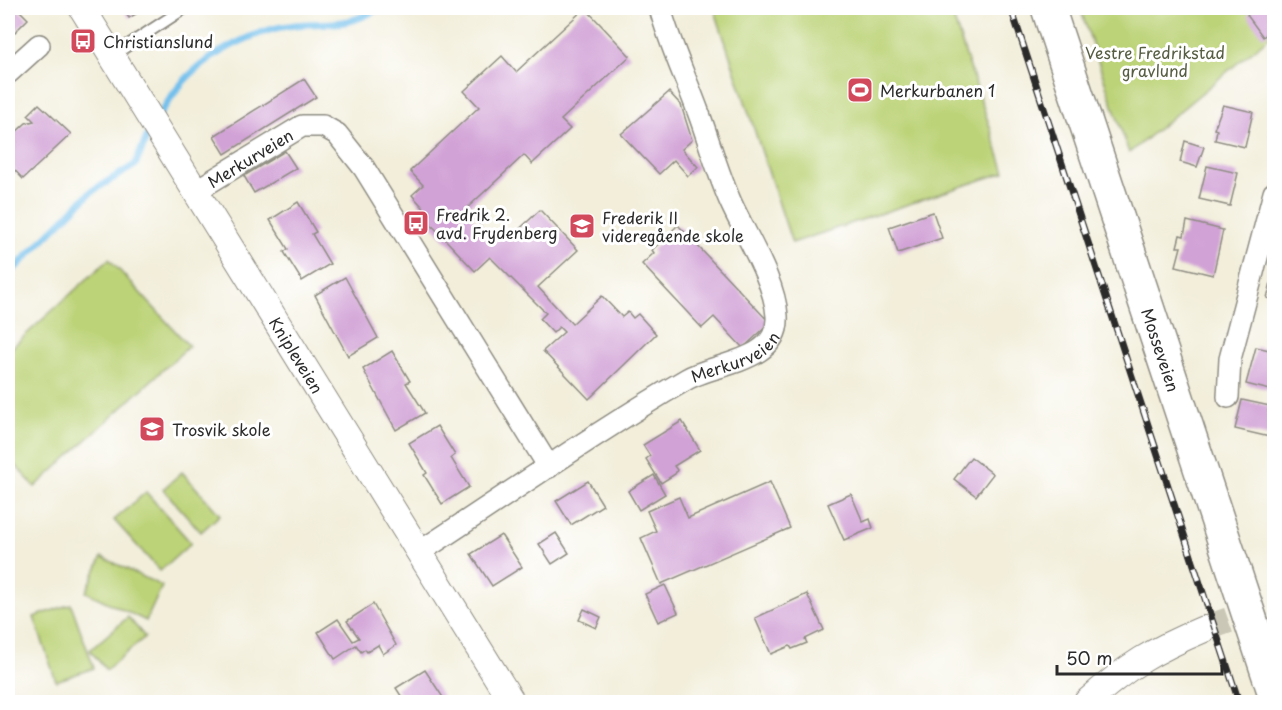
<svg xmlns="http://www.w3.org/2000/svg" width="1282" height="710" viewBox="0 0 1282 710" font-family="'Playpen Sans',sans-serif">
  <rect width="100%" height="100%" fill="#fff"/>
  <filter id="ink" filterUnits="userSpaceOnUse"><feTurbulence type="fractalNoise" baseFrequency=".0167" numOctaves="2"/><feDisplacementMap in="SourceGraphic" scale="12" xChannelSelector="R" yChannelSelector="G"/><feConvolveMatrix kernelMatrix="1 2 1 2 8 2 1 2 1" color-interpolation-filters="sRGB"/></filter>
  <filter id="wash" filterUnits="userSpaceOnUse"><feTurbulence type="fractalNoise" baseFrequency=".008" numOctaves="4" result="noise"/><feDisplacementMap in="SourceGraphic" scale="24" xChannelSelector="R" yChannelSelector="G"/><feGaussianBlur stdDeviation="1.35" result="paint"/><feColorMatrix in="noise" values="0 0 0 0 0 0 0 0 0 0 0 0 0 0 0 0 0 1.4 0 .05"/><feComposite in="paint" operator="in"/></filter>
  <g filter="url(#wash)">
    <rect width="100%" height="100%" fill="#f2eeda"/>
    <g fill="#bcd377" stroke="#747f51" stroke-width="1.5">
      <polygon points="714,8 950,8 1005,172 792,243"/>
      <polygon points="1080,8 1274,8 1274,33 1129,153"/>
      <polygon points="109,259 189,346 35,487 8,457 8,351"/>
      <polygon points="182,472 220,515 201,532 163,489"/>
      <polygon points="146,492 191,543 160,571 114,520"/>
      <polygon points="102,557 162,586 146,621 86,592"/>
      <polygon points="71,604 94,668 56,681 34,617"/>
      <polygon points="128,617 145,637 106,670 90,650"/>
    </g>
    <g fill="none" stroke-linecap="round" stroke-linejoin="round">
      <g stroke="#72c0ec" stroke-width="7">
        <path d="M157,118C164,108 171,97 178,88C203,56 255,29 295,25C332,21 344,29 379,8"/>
        <polyline points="8,275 92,191 135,165 151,128"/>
      </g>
    </g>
    <g id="blocks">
      <g fill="#d1a2d6">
        <polygon points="8,8 17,8 28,19 8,39"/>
        <polygon points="122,8 146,8 129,18"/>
        <polygon points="585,8 630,56 561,120 570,129 532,164 524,155 465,210 495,242 508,230 513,235 540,210 578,250 538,287 572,324 602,296 622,317 628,312 633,318 638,314 656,334 589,399 543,351 564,332 559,327 553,333 540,319 546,313 490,257 475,271 426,219 430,215 412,195 423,185 410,171 479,107 464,91 502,56 516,72"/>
        <polygon points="1257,8 1274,8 1274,28 1263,37 1247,15"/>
        <polygon points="304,79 316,97 225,154 214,136"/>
        <polygon points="669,92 681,105 692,140 682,149 698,167 688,176 674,160 659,174 621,134"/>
        <polygon points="39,104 71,134 23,179 8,163 8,137 12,142 14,134 26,123 34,121 28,115"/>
        <polygon points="1223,105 1253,112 1245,147 1215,140 1217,130 1214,129"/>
        <polygon points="1185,141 1204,147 1197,167 1180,162"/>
        <polygon points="285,151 296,168 254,193 244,176"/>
        <polygon points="1207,166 1238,173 1230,206 1199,199"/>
        <polygon points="298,202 316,232 312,234 330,264 302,281 284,252 288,249 270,220"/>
        <polygon points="933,212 942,238 898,253 889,227"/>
        <polygon points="1187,221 1223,230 1213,275 1176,266 1181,247 1177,247 1180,235 1184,236"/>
        <polygon points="678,225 770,323 743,348 714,317 702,328 642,264 654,253 652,250"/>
        <polygon points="1274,271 1274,300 1267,298"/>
        <polygon points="345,277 378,338 348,356 315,295"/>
        <polygon points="1256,347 1274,351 1274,391 1246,384"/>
        <polygon points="392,351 410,381 406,383 425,413 396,430 363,369"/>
        <polygon points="1242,400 1270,406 1268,411 1274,413 1274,438 1235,429"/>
        <polygon points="682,421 700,450 674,466 677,470 675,474 661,483 646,459 650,456 643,445"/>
        <polygon points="437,426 455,455 451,458 469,487 442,504 424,475 427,473 409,443"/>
        <polygon points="971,457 993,474 976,496 954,479"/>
        <polygon points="654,475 665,494 639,510 628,491"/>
        <polygon points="588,481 603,505 571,525 556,501"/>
        <polygon points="770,482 790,528 661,584 641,538 656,531 647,511 679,497 688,518"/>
        <polygon points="851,494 863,522 870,519 873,528 844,540 828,504"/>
        <polygon points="556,533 569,553 552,564 539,544"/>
        <polygon points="501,535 522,567 492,586 471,554"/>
        <polygon points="665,585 678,613 658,622 645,594"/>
        <polygon points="807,594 824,630 805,639 807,643 792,649 790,646 771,654 755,618"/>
        <polygon points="373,604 396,645 383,654 378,645 367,652 365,649 361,652 356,645 335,659 318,632 338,619 353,641 359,638 347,621"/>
        <polygon points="584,609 601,617 596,628 579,620"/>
        <polygon points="425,670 446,702 405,702 396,688"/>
      </g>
    </g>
  </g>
  <g filter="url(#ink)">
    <use href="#blocks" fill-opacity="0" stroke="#8e8c82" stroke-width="1.5"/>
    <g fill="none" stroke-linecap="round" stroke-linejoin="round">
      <polyline stroke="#cac7b7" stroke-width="26" stroke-dasharray="26 13" stroke-linecap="butt" points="1204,629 1274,604"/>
      <g stroke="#8e8c82" stroke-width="14">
        <polyline id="service" points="113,55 185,8"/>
      </g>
      <g stroke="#8e8c82" stroke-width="24">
        <g id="minor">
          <polyline points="8,73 39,45"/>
          <path id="s1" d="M197,190L302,126H323L337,134L364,168L549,467"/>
          <polyline points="1228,397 1230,359 1274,193"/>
          <path id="s2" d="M421,551C509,494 596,432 687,379C715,363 780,362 777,316C775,281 746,236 731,203C718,174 710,144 699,114C686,78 670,45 660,8"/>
        </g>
      </g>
      <g stroke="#8e8c82" stroke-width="28">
        <g id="tertiary">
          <path id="s3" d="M82,8L512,702"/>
          <path d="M1087,702C1127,666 1154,650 1204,629"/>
        </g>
      </g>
      <g stroke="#8e8c82" stroke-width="36">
        <g id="trunk">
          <path id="s4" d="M1048,8L1274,691"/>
        </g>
      </g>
      <use href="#service" stroke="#fff" stroke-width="10"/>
      <use href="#minor" stroke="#fff" stroke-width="21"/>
      <use href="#tertiary" stroke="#fff" stroke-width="26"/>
      <use href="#trunk" stroke="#fff" stroke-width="33"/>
      <g stroke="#2b2b2b" stroke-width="7">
        <polyline id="rail" points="1011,8 1239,702"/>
      </g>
      <use href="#rail" stroke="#fff" stroke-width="4.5" stroke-dasharray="14" stroke-linecap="butt"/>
    </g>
  </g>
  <defs>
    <g id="bus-square" transform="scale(1.35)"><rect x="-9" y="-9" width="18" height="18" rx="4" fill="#d1495b" stroke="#fff"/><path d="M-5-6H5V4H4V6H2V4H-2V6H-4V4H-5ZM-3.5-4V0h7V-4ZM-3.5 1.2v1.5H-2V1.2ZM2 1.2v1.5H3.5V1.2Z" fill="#fff"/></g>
    <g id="stadium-square" transform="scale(1.35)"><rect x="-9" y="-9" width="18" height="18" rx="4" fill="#d1495b" stroke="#fff"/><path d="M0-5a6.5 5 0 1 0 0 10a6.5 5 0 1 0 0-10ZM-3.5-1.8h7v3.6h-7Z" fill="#fff"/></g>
    <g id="school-square" transform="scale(1.35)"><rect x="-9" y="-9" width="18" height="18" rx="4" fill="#d1495b" stroke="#fff"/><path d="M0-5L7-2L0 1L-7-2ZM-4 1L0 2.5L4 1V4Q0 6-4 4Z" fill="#fff"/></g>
  </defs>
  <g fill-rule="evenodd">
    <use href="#bus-square" x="83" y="41"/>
    <use href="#stadium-square" x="860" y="90"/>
    <use href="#bus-square" x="416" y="223"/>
    <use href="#school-square" x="582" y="226"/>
    <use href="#school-square" x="152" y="429"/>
  </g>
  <g text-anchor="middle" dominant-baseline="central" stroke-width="6" stroke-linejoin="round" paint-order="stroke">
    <g font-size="16" fill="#2b2b2b" stroke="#fff" text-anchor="start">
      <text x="103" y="41">Christianslund</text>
      <text x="880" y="90">Merkurbanen 1</text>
      <text x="436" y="214">Fredrik 2.<tspan x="436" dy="18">avd. Frydenberg</tspan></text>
      <text x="602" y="217">Frederik II<tspan x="602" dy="18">videregående skole</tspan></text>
      <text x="172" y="429">Trosvik skole</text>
    </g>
    <g font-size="16" fill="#565d42" stroke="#fff">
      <text x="1155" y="52">Vestre Fredrikstad<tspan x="1155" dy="18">gravlund</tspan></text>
    </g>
    <g font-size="16" fill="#2b2b2b" stroke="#fff">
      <text stroke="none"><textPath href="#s1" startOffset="62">Merkurveien</textPath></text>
      <text stroke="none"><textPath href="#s4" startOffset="360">Mosseveien</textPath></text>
      <text stroke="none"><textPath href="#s2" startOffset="370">Merkurveien</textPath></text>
      <text stroke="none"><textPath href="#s3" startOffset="408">Knipleveien</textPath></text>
    </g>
  </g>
  <rect width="1282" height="710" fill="none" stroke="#fff" stroke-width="30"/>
  <path d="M1057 665v9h165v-9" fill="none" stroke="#2b2b2b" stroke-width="3"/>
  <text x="1066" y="665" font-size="18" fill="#2b2b2b" stroke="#ffffff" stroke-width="4.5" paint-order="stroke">50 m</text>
</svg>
